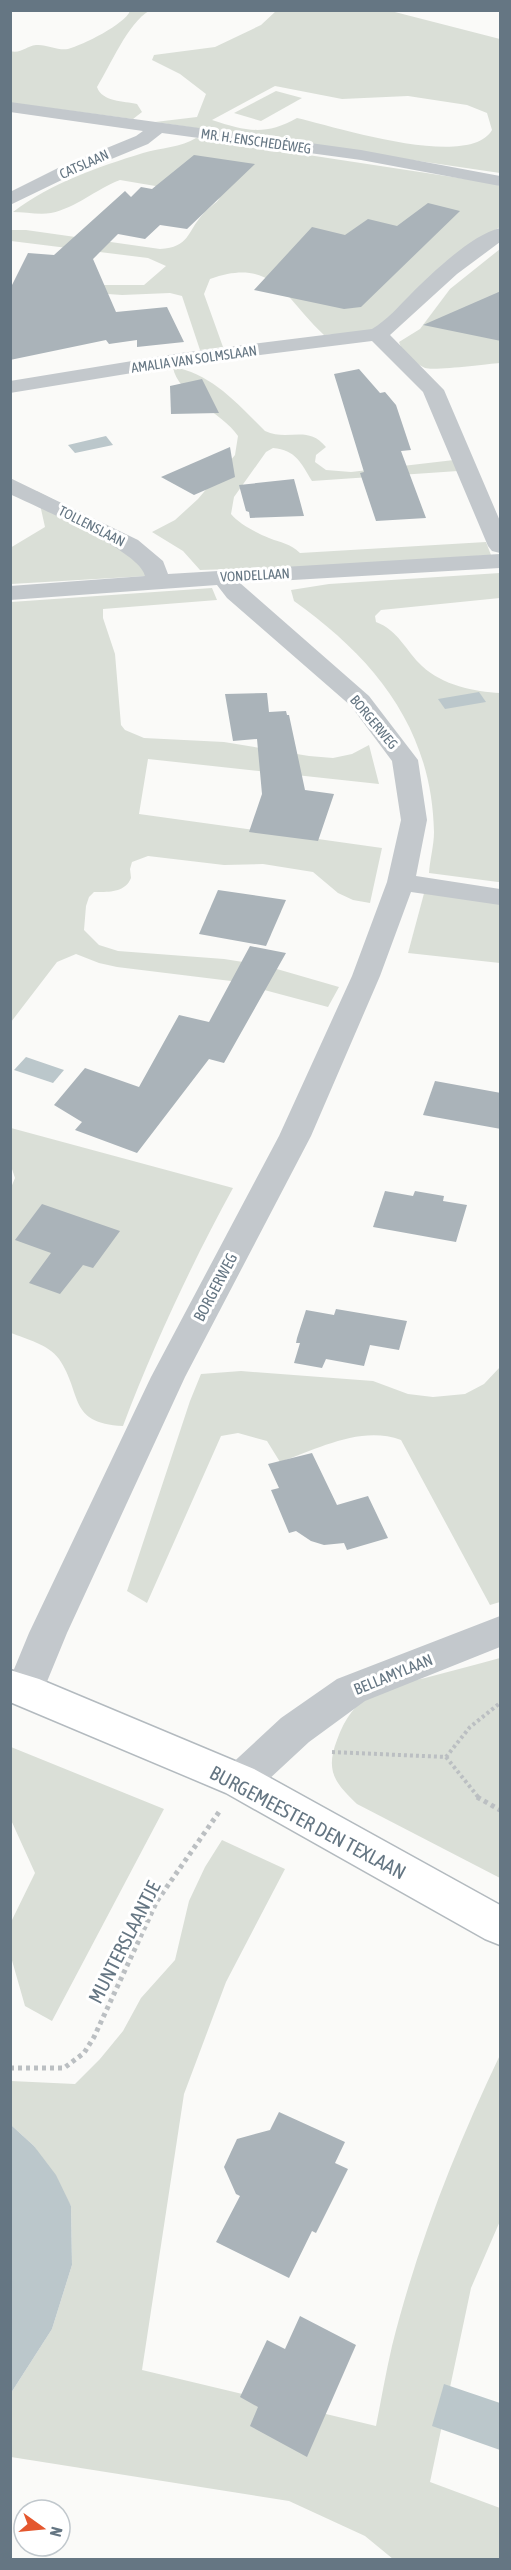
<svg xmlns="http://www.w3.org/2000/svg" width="511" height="2570" viewBox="0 0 511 2570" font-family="'Asap Condensed',sans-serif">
  <rect width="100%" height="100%" fill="#fafaf8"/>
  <g fill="#dadfd7" fill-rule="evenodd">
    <path d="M130,11H149C128,23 110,66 97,87C102,102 124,101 137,104L142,112L133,119L11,103L10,51C21,54 26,46 36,45C47,44 58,51 68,49C83,45 125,24 130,11Z"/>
    <path d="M276,11H391L500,39V173L155,122L197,117L206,94L180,74L152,60L154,55L215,47L261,25ZM275,86L342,99L408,96L467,105L487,113L492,130C469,170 336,127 297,118C265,136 246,131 212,120Z"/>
    <polygon points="276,91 302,98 261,121 234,113"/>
    <path d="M196,138L492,183L500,186V227L492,232L398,322L365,332L324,335C285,299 274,256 210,279L204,294L223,347L200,350L182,296L170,293L122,295L80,292L75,285H144L166,266L148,258L11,241V230H26L160,249C190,247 186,233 203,214C208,207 217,204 220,197L120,180C96,189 76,208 51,213C39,215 25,212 13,212C51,183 98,167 143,153C160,148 182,147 196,138Z"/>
    <path d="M500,249V363C487,364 434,371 425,368C415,363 402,353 399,342L420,329L450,289Z"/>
    <path d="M173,367C211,373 239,405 265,431C289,442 307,424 326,447L316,455L315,462L326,470L351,472L454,460L458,471L312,481C301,463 296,450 273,448L266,452L234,497L231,514C239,524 257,533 269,538C281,543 290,543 300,553L486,542L491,555L328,566L200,570L183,551L152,532L175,520L198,499L235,455L238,436C223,413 177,395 173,367Z"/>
    <polygon points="37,491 149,550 163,563 147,576 11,584 10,548 45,527"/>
    <path d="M500,573V598L381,610L375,616L376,622C398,630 406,651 422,666C442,685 475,692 500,693V882H498L429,873C430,859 434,845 434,832C432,728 374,658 294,601L291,590L329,584Z"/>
    <path d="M212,588L217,600L103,609V618L115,654L121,725L125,730L144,738L224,742L309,756L333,758L352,754L369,745L379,784L148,759L139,814L382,848L370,903L353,900L338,893L313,872L263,864L224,865L148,856L132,862L130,869L131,878C125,893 108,892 94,892L89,897L86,906L84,930L99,945L118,951L224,959L263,965L339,987L328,1007L231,981L117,967L99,963L76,954L57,962L11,1022V602Z"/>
    <polygon points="426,886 500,897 500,963 408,953"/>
    <path d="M11,1128L233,1188C191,1265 154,1344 123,1426C67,1423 83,1394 59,1359C48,1344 26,1339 11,1333L10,1190L15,1178L11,1166Z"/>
    <path d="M500,1367V1602L490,1605L401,1440C361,1425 318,1449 280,1462L267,1441L238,1433L221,1436L147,1603L127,1591L190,1401L201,1374L241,1371L373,1381L408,1394L433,1397L465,1394L484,1384Z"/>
    <path d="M500,1658V1878L357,1804C335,1783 325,1771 337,1740C354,1693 381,1688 425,1678C450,1671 476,1665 500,1658Z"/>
    <polygon points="11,1747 164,1809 52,2021 25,2006 11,1957 11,1922 35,1873 11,1820"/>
    <path d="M222,1840L285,1869L226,1982L184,2094L142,2370L376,2426C381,2400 386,2372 392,2346C417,2246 456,2147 500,2055V2221L471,2288L430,2482L500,2508V2559H393L365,2536L289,2501L11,2457V2393L52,2329L72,2265L71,2206L34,2146L11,2125V2081L75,2084L100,2059L123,2031L141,1998L175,1960L189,1901L205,1867Z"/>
  </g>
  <g fill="#bbc7cb">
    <polygon points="106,436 113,445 75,453 68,445"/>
    <polygon points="479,692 486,702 445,709 438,699"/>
    <polygon points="26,1057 64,1070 53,1083 14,1070"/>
    <polygon points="11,2125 34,2146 56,2175 71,2206 72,2265 52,2329 11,2393"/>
    <polygon points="444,2384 500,2403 500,2450 432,2426"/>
  </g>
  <g fill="#aab3b9">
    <polygon points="194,155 255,164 187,229 160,225 145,239 118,234 93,259 116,312 167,307 184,342 137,347 137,340 109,344 106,340 10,360 10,289 28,253 54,255 125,191 131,197 141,187 152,189"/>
    <polygon points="428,203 460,211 361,307 344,309 254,290 312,227 345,235 368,219 397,226"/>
    <polygon points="501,291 501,341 423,325"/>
    <polygon points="359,369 380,393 385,392 396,405 411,450 401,451 426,518 376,521 360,473 364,472 334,374"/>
    <polygon points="202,379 219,413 171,414 170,386"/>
    <polygon points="230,447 235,477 194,495 161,477"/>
    <polygon points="294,479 304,516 250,518 249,512 246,511 239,485"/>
    <polygon points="267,693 269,712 286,711 287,715 289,715 305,790 334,794 318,841 249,832 262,794 257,739 233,741 225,694"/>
    <polygon points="218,890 286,900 266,946 199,934"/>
    <polygon points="250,946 286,953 224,1063 209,1059 137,1153 75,1130 82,1122 54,1105 85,1068 139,1087 179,1015 209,1022"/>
    <polygon points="435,1081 501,1093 501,1129 423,1115"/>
    <polygon points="385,1191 413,1196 415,1191 444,1196 443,1201 467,1205 456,1242 373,1227"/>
    <polygon points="42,1204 120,1231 93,1268 83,1265 60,1294 29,1283 51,1253 15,1240"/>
    <polygon points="336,1309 407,1321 399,1350 370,1345 364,1366 326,1359 322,1368 294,1363 300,1343 296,1343 297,1338 306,1310 334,1315"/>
    <polygon points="312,1453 337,1505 368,1496 388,1538 347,1550 344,1543 324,1545 311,1541 296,1531 289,1533 271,1490 279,1488 268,1464"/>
    <polygon points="279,2112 345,2142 335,2163 348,2169 316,2233 312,2231 289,2278 216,2242 240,2196 236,2194 224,2167 237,2139 270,2130"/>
    <polygon points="300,2316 356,2345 307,2457 250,2426 258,2407 240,2397 267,2340 285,2349"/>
  </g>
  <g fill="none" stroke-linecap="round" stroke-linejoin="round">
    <g stroke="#b3babf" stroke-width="3">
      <polygon id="secondary" points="10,1670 39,1679 254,1769 500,1905 500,1945 485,1939 226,1793 10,1702"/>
    </g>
    <g stroke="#bbbfc2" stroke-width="4" stroke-dasharray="3 3" stroke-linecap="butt">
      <polyline points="332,1752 446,1757 470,1727 500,1703"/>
      <polyline points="446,1757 479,1798"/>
    </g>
    <g stroke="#bbbfc2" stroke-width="5" stroke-dasharray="4 4" stroke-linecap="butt">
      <polyline points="477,1797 500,1810"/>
      <polyline points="10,2068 64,2068 84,2053 94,2037 157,1901 219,1812"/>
    </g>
    <g fill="#c3c8cc" fill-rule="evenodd">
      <polygon points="10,102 361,150 500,176 500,186 361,160 162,133 148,144 70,176 10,205 10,192 58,168 136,136 143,131 10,112"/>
      <path d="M500,228V242L457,274L390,335L444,390L500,521V553L492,551L488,546L423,392L372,341L181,365L10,393V381L181,353L372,329C387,320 398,307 410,295C431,274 471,235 500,228Z"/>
      <path d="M10,478L138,540L163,561L168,574L500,554V568L240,583L369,696L418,760L427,820L416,876L500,889V905L411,892L380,976L311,1136L185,1377L67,1633L39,1701L25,1706L11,1701L10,1679L29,1633L151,1377L279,1136L352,976L387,882L401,820L392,761L351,706L227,598L217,585L10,600V586L145,576C141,551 36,507 10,494Z"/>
      <polygon points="500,1616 500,1647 365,1701 309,1742 254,1793 240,1798 226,1793 220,1781 226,1769 281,1718 337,1679"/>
    </g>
    <use href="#secondary" fill="#fff" fill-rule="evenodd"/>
  </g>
  <g text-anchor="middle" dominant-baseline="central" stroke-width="6" stroke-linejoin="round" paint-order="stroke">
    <g font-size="14" fill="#657683" stroke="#fff">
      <text transform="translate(256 141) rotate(8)">MR. H. ENSCHEDÉWEG</text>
      <text transform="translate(84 164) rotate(-24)">CATSLAAN</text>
      <text transform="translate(194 359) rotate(-8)">AMALIA VAN SOLMSLAAN</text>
      <text transform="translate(92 526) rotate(27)">TOLLENSLAAN</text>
      <text transform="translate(255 575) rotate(-3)">VONDELLAAN</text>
      <text transform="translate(374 722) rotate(50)">BORGERWEG</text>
    </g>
    <g font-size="16" fill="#657683" stroke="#fff">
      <text transform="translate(215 1287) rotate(-62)">BORGERWEG</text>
      <text transform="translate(393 1674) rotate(-22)">BELLAMYLAAN</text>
    </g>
    <g font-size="20" fill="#657683" stroke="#fff">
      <text transform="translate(308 1822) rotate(28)">BURGEMEESTER DEN TEXLAAN</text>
      <text transform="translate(124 1942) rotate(-63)">MUNTERSLAANTJE</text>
    </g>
  </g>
  <rect width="511" height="2570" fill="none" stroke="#657683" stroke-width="24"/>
  <g transform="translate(42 2528) rotate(105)"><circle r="28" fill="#ffffff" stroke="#c1c8cd" stroke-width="1.5"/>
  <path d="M0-4.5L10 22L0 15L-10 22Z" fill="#e4572e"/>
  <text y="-9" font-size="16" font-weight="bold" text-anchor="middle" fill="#657683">N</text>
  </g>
</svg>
